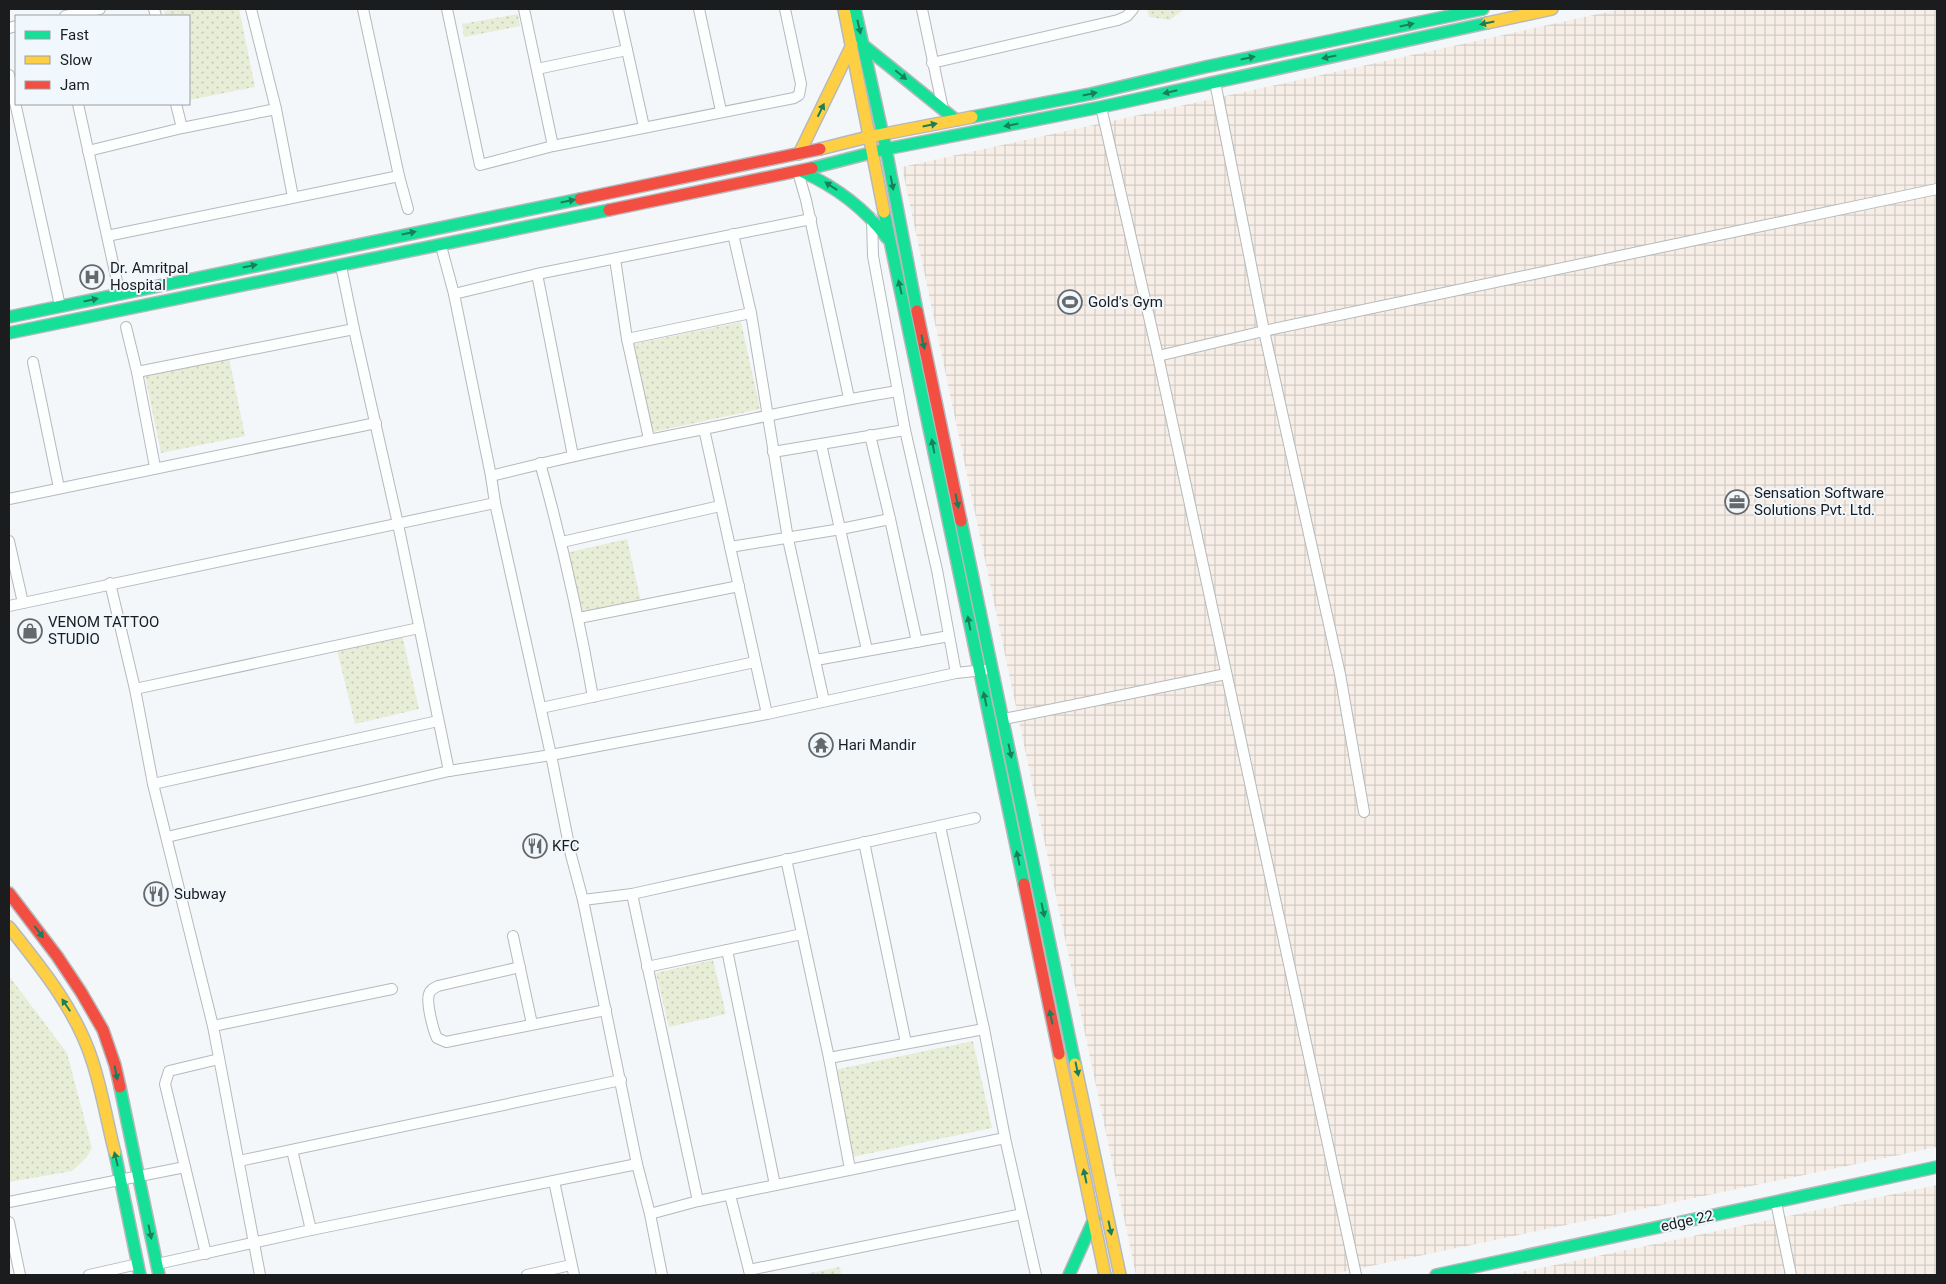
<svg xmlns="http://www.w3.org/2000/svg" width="1946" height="1284" viewBox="0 0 1946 1284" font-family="Roboto,sans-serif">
  <defs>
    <pattern id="industrial-grid" width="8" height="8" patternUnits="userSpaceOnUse" patternTransform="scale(1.25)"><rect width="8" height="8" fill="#f7efe7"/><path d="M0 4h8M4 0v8" fill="none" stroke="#d3ccc6"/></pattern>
    <pattern id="grass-dots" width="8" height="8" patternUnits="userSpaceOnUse" patternTransform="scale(1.25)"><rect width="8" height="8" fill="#e7edd6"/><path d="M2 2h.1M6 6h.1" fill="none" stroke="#c6cbb7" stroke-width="1.8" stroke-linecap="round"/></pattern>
  </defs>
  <rect width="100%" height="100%" fill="#f3f7fa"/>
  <g fill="url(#industrial-grid)">
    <polygon points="1621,9 1937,9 1937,1147 1328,1275 1136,1275 902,167"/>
    <polygon points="1937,1185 1937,1275 1507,1275"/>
  </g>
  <g fill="url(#grass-dots)">
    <polygon points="177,9 239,9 255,87 189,100 189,16 165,16 164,11"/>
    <polygon points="1147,9 1184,9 1170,20 1149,17"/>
    <polygon points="518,14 520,26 464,37 462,24"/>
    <polygon points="741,322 760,409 653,432 634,344"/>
    <polygon points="229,358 245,436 161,453 145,375"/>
    <polygon points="627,539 641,602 580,616 566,553"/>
    <polygon points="402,635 419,709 355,724 337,650"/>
    <polygon points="713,960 726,1014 669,1027 656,973"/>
    <polygon points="9,976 67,1053 92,1148 86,1158 72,1171 9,1182"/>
    <polygon points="973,1041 992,1128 852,1157 834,1070"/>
    <polygon points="840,1267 841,1275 800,1275"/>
  </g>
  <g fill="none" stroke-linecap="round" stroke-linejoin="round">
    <g stroke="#b6b9bc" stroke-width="12">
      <g id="street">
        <polyline points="154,9 156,16"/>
        <polyline points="251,9 276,109 293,197"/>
        <polyline points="363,9 399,176 408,209"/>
        <polyline points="447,9 480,165 553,146 794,98 799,95 801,84 785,9"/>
        <polyline points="524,9 553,146"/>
        <polyline points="618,9 644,127"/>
        <polyline points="699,9 721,111"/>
        <polyline points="922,9 943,109"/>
        <polyline points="65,16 100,9"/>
        <polyline points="9,28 16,26"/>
        <polyline points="932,63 1118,20 1127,16 1133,9"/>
        <polyline points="537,69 627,50"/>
        <polyline points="9,75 60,306"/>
        <polyline points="1215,82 1264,331 1340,674 1364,812"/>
        <polyline points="78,104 118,286"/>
        <polyline points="176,104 182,128"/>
        <polyline points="1101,107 1158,356 1356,1275"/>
        <polyline points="88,151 182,128 276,109"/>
        <polyline points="798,172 806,200 849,398"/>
        <polyline points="872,219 873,256 905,430 937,570 956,673"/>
        <polyline points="733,234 751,313 788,539 824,701"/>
        <polyline points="107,236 399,176"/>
        <polyline points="441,246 454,294 491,476 495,503 551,755 571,855 583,900 637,1164 650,1214 662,1275"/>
        <polyline points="615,259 627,339 649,439"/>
        <polyline points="341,266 354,329 398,524 449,771"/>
        <polyline points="537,274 573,456"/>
        <polyline points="454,294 537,274 811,219"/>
        <polyline points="126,327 137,372 155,467"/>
        <polyline points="627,339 751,313"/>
        <polyline points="1158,356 1264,331 1937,189"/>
        <polyline points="33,362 59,488"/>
        <polyline points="137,372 354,329"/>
        <polyline points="704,429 767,714"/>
        <polyline points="870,435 890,519 917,642"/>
        <polyline points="821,444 867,650"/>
        <polyline points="773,452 905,430"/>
        <path d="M540,463C562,541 579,618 593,697"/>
        <path d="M491,476C562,458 632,443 704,429C768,416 833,401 898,391"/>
        <polyline points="9,499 376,423"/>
        <polyline points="9,541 23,603"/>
        <polyline points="562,542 720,506"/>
        <polyline points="730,547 841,529 890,519"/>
        <polyline points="110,583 135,689 153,784 213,1026 260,1275"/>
        <polyline points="9,606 495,503"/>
        <polyline points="579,618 739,586"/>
        <polyline points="816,660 949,636"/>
        <polyline points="135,689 419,628"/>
        <polyline points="541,708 755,662"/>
        <polyline points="1004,719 1226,674"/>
        <polyline points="153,784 438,721"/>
        <polyline points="940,826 984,1029 1005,1138 1036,1275"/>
        <polyline points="167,837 449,771 551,755 767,714 956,673 984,670"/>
        <polyline points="864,842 906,1043"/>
        <polyline points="786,859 829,1058 850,1169"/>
        <polyline points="632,894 698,1201"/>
        <polyline points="583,900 632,894 975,818"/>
        <polyline points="513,936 532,1024"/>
        <polyline points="727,950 775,1185"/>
        <path d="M520,967L438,986C434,988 430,990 429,994C426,1002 433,1030 437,1038L446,1042L606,1010"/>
        <polyline points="647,967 802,934"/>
        <polyline points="213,1026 392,989"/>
        <polyline points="829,1058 984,1029"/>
        <polyline points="292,1150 311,1230"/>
        <polyline points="239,1161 621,1080"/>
        <polyline points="554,1181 574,1275"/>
        <polyline points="730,1195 750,1274"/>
        <polyline points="9,1202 185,1167"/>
        <polyline points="1776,1202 1791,1275"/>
        <polyline points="650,1214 698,1201 1005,1138"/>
        <polyline points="9,1222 20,1275"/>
        <polyline points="206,1254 165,1084 169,1071 219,1059"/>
        <polyline points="157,1264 311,1230 637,1164"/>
        <polyline points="749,1270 1022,1214"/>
        <polyline points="89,1275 138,1264"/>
        <polyline points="527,1275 571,1265"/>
      </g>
    </g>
    <g stroke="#b6b9bc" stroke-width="14">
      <g id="fast">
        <polyline points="855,9 886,149 917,311"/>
        <polyline points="863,45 956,120"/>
        <polyline points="972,117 1090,94 1205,67 1483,9"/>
        <polyline points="812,168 886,149 1101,107 1487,23"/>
        <path d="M801,171C836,187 864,207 887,238"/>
        <polyline points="884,212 1024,884"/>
        <polyline points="9,317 580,199"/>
        <polyline points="9,333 609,210"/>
        <polyline points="961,521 1075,1064"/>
        <polyline points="120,1087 159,1275"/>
        <polyline points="115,1153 140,1275"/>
        <polyline points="1069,1275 1094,1219"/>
        <polyline points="1436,1275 1937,1167"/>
      </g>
    </g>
    <g stroke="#b6b9bc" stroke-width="14">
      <g id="slow">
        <polyline points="844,9 884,212"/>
        <polyline points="1487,23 1552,9"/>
        <polyline points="820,149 868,137 972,117"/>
        <polyline points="799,154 852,45"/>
        <path d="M9,927C41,967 76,1010 92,1060C102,1090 107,1122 115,1153"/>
        <polyline points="1059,1054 1105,1275"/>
        <polyline points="1075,1064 1120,1275"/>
      </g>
    </g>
    <g stroke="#b6b9bc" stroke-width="14">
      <g id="jam">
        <polyline points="580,199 820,149"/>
        <polyline points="609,210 812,168"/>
        <polyline points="917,311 961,521"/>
        <polyline points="1024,884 1059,1054"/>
        <polyline points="9,893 57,956 81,992 103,1030 115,1065 120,1087"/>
      </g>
    </g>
    <use href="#street" stroke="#fdfefe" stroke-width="10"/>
    <use href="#fast" stroke="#16e098" stroke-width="11"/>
    <use href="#slow" stroke="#ffcf43" stroke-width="11"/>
    <use href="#jam" stroke="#f24e42" stroke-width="11"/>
  </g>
  <defs><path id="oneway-solid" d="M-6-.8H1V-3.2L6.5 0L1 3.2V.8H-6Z" transform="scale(1.25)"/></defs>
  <g fill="#187e5b">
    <use href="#oneway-solid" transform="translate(1487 23) rotate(168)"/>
    <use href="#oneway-solid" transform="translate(1407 25) rotate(-12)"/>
    <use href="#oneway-solid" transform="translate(859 27) rotate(77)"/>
    <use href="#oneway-solid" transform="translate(1329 57) rotate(168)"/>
    <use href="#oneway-solid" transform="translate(1248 58) rotate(-12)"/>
    <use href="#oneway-solid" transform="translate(901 75) rotate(39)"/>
    <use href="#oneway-solid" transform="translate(1170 92) rotate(167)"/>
    <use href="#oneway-solid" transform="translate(1090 94) rotate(-12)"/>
    <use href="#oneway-solid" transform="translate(821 110) rotate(-64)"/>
    <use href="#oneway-solid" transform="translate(930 125) rotate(-12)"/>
    <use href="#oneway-solid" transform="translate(1011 125) rotate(169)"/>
    <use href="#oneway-solid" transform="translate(892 183) rotate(79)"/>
    <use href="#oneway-solid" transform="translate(831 186) rotate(-147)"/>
    <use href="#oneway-solid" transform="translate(568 201) rotate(-11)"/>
    <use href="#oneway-solid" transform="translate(409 233) rotate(-12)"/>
    <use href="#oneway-solid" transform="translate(250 266) rotate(-12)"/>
    <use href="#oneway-solid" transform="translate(900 287) rotate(-103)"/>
    <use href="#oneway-solid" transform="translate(91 300) rotate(-12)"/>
    <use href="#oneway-solid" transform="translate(923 342) rotate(78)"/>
    <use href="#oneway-solid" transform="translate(933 446) rotate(-101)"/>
    <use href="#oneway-solid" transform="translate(957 501) rotate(78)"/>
    <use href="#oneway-solid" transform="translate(969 623) rotate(-101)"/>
    <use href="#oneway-solid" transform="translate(985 699) rotate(-102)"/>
    <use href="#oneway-solid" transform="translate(1010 751) rotate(78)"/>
    <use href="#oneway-solid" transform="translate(1018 858) rotate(-102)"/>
    <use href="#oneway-solid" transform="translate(1043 910) rotate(78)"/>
    <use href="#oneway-solid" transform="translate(39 932) rotate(52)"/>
    <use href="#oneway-solid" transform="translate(66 1005) rotate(-124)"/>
    <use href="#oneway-solid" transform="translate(1051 1017) rotate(-102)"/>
    <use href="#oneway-solid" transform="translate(1077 1069) rotate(78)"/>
    <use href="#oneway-solid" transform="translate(116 1073) rotate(79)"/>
    <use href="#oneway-solid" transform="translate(116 1159) rotate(-104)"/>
    <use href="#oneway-solid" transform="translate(1085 1176) rotate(-102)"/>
    <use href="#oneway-solid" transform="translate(1110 1228) rotate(78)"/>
    <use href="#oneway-solid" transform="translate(150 1232) rotate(78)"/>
  </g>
  <defs>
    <g id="hospital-ring" transform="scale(1.25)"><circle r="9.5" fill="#f0f7fd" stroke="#66696b" stroke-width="1.5"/><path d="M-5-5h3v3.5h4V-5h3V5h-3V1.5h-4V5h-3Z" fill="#66696b"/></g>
    <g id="stadium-ring" transform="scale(1.25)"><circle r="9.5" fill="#f0f7fd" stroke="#66696b" stroke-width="1.5"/><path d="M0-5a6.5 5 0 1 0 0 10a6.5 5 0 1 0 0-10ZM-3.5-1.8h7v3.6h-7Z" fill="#66696b"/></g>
    <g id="office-ring" transform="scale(1.25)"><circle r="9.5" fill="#f0f7fd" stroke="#66696b" stroke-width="1.5"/><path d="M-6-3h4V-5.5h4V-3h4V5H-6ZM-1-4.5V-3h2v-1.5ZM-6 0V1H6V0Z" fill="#66696b"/></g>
    <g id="shop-ring" transform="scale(1.25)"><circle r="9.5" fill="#f0f7fd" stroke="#66696b" stroke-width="1.5"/><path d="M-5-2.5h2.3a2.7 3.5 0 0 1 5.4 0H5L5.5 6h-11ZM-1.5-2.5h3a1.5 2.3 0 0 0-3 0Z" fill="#66696b"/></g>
    <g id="temple-ring" transform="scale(1.25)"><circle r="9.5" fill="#f0f7fd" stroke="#66696b" stroke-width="1.5"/><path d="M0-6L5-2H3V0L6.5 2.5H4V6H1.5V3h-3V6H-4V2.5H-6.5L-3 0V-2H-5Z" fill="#66696b"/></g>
    <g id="restaurant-ring" transform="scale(1.25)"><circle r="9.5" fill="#f0f7fd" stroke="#66696b" stroke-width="1.5"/><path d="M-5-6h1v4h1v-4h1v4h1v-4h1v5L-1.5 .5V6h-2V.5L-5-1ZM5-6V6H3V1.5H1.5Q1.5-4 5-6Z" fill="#66696b"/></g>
  </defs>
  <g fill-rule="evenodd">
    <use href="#hospital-ring" x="92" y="277"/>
    <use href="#stadium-ring" x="1070" y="302"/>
    <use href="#office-ring" x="1737" y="502"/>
    <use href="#shop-ring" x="30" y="631"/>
    <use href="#temple-ring" x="821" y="745"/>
    <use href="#restaurant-ring" x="535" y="846"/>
    <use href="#restaurant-ring" x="156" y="894"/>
  </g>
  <g text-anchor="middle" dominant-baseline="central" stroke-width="4" stroke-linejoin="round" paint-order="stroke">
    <g font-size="15" fill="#1a1c1e" stroke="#f0f7fd" text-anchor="start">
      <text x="110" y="268">Dr. Amritpal<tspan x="110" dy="17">Hospital</tspan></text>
      <text x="1088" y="302">Gold's Gym</text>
      <text x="1754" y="493">Sensation Software<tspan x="1754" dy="17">Solutions Pvt. Ltd.</tspan></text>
      <text x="48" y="622">VENOM TATTOO<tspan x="48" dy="17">STUDIO</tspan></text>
      <text x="838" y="745">Hari Mandir</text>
      <text x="552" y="846">KFC</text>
      <text x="174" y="894">Subway</text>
    </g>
    <g font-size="15" fill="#1a1c1e" stroke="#f0f7fd">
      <text transform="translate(1687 1221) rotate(-12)">edge 22</text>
    </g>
  </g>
  <rect width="1946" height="1284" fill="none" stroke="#1a1c1e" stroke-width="20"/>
  <rect x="15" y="15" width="175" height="90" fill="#f0f7fd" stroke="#9a9fa4"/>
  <rect x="25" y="31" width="25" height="8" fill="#16e098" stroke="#9a9fa4"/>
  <text x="60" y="40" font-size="15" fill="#1a1c1e">Fast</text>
  <rect x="25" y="56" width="25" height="8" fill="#ffcf43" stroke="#9a9fa4"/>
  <text x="60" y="65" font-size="15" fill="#1a1c1e">Slow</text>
  <rect x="25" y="81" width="25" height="8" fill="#f24e42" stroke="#9a9fa4"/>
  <text x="60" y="90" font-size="15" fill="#1a1c1e">Jam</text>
</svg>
